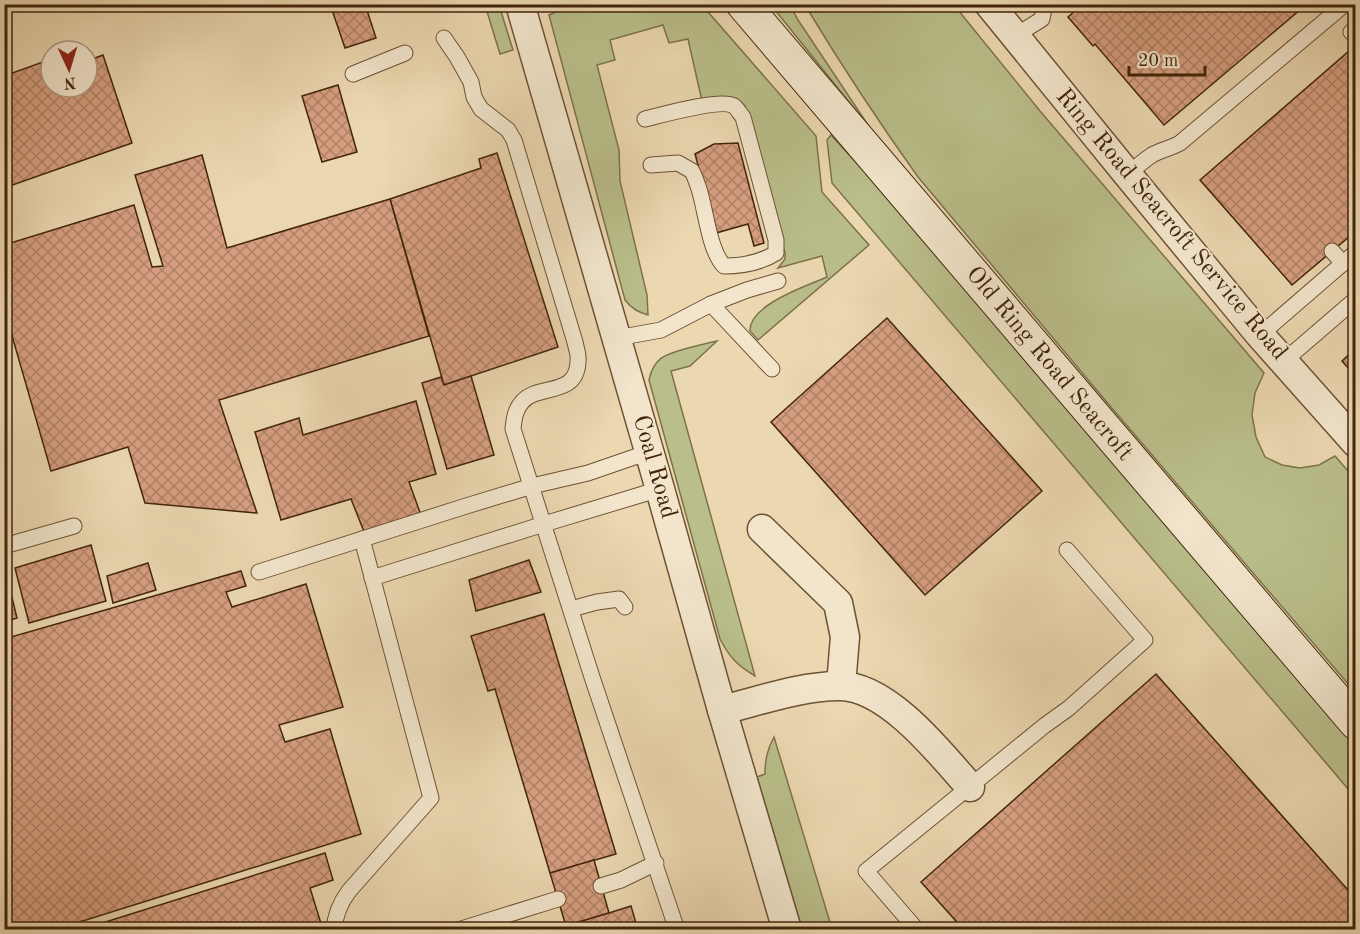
<svg xmlns="http://www.w3.org/2000/svg" width="1360" height="934" viewBox="0 0 1360 934" font-family="'Old Standard TT',serif">
  <defs>
    <pattern id="building-cross-hatch" width="8" height="8" patternUnits="userSpaceOnUse" patternTransform="scale(1.5)"><rect width="8" height="8" fill="#d69e7f"/><path d="M0 0l8 8M0 8l8-8" fill="none" stroke="#af8166"/></pattern>
  </defs>
  <rect width="100%" height="100%" fill="#ebd7b0"/>
  <filter id="stains"><feTurbulence type="fractalNoise" baseFrequency=".00333" numOctaves="4"/><feColorMatrix values="0 0 0 0 .2 0 0 0 0 .09 0 0 0 0 .02 0 0 0 .5 -.17"/></filter>
  <radialGradient id="worn" r=".72"><stop offset=".6" stop-color="#630" stop-opacity="0"/><stop offset="1" stop-color="#630" stop-opacity=".3"/></radialGradient>
  <g fill="#b9be8a" stroke="#7e724a" stroke-width="1.5">
    <polygon points="485,5 499,5 513,50 500,54"/>
    <path d="M572,5H702L816,136L822,192L869,245L758,340L750,331C749,305 806,286 827,277L822,256L778,268L785,259V253L745,106C731,92 720,97 702,101L688,39L669,43L663,25L610,40L615,60L597,65L619,150L620,181L647,295L648,315C638,312 632,309 625,300L549,15Z"/>
    <polygon points="771,5 790,5 798,20 870,128"/>
    <path d="M805,5H954L1040,111L1264,373L1255,393L1252,415L1256,437L1265,457L1282,465L1300,468L1319,465L1335,456L1355,479V692L1105,400L918,177C878,121 840,63 805,5Z"/>
    <polygon points="831,135 875,183 1355,742 1355,797 832,183 827,140"/>
    <path d="M717,341L690,366L671,371L755,676C737,665 730,658 720,639L649,380C654,356 667,354 688,348C697,346 707,343 717,341Z"/>
    <path d="M774,737L832,929H802L757,777L765,774C765,760 767,750 774,737Z"/>
  </g>
  <g fill="url(#building-cross-hatch)" stroke="#43250b" stroke-width="1.5">
    <polygon points="330,4 365,4 376,38 345,48"/>
    <polygon points="1083,4 1307,4 1164,125 1095,44 1093,46 1068,17"/>
    <polygon points="1356,45 1356,231 1292,285 1200,180"/>
    <polygon points="103,55 132,143 4,188 4,76 51,59 51,87 87,87 87,61"/>
    <polygon points="338,85 357,152 322,162 302,96"/>
    <polygon points="738,143 764,243 754,246 748,224 716,233 695,154 714,144"/>
    <polygon points="497,153 558,347 444,385 390,199 481,168 479,159"/>
    <polygon points="202,155 227,248 390,199 429,336 219,400 257,513 145,503 128,447 51,471 4,308 4,245 134,205 152,267 163,266 135,175"/>
    <polygon points="887,318 1042,491 925,595 771,422"/>
    <polygon points="1356,348 1356,377 1342,361"/>
    <polygon points="471,376 494,455 447,469 422,383 441,377 444,385"/>
    <polygon points="416,401 436,474 409,482 422,518 365,534 351,499 281,520 255,432 299,418 303,435"/>
    <polygon points="91,545 106,601 29,623 15,568"/>
    <polygon points="529,560 541,592 476,611 469,580"/>
    <polygon points="148,563 156,590 113,603 107,576"/>
    <polygon points="241,571 246,586 226,592 232,607 306,584 343,707 279,725 285,742 330,729 361,834 54,930 4,930 4,639"/>
    <polygon points="4,577 7,577 17,618 4,622"/>
    <polygon points="544,614 616,854 550,873 495,689 488,691 471,636"/>
    <polygon points="1156,674 1356,899 1356,930 964,930 921,882"/>
    <polygon points="325,853 333,880 310,888 323,930 80,930"/>
    <polygon points="594,860 609,913 566,926 550,873"/>
    <polygon points="631,906 638,930 552,930 609,913"/>
  </g>
  <g fill="none" stroke-linecap="round" stroke-linejoin="round">
    <g stroke="#6d5234" stroke-width="17">
      <g id="lane">
        <polyline points="1351,32 1356,29"/>
        <polyline points="1015,36 1042,19 1045,4"/>
        <path d="M444,38L457,57L471,82L474,97L481,109L508,130L514,140L575,342C576,348 579,355 578,361C577,398 538,383 522,402C515,410 514,419 513,429L592,677L677,930"/>
        <polyline points="353,74 405,53"/>
        <path d="M645,119C662,115 721,98 734,106C737,108 740,114 743,117L776,240V253C760,263 743,266 724,266C709,250 706,211 699,189C697,183 695,177 692,171L678,163L651,165"/>
        <path d="M1128,175C1135,168 1143,161 1152,155C1161,150 1171,148 1180,143L1345,4"/>
        <polyline points="1332,251 1340,260 1341,265"/>
        <polyline points="711,304 772,369"/>
        <polyline points="1260,335 1356,252"/>
        <polyline points="617,338 661,330 711,304 747,290 778,281"/>
        <polyline points="1284,361 1356,299"/>
        <polyline points="4,546 74,526"/>
        <polyline points="259,572 463,507 532,486 588,473 649,452"/>
        <polyline points="372,578 544,524 660,489"/>
        <polyline points="571,609 597,602 619,599 625,607"/>
        <polyline points="601,886 621,880 656,863"/>
        <path d="M334,930C335,914 340,903 349,891L431,798L362,539"/>
        <polyline points="458,930 558,899"/>
        <polyline points="917,930 866,871 1044,726 1069,708 1145,640 1067,550"/>
      </g>
    </g>
    <g stroke="#6d5234" stroke-width="31">
      <g id="street">
        <polyline points="520,4 660,489 722,710 787,930"/>
        <polyline points="989,4 1128,175 1260,335 1356,443"/>
        <polyline points="762,529 838,603 845,637 841,685"/>
        <path d="M722,710C759,701 801,686 839,686C887,685 941,754 970,787"/>
      </g>
    </g>
    <g stroke="#43250b" stroke-width="35">
      <polyline id="secondary" points="743,4 1356,723"/>
    </g>
    <use href="#lane" stroke="#f2e5cc" stroke-width="15"/>
    <use href="#street" stroke="#f2e5cc" stroke-width="28"/>
    <use href="#secondary" stroke="#f2e5cc" stroke-width="33"/>
  </g>
  <g text-anchor="middle" dominant-baseline="central" stroke-width="4.5" stroke-linejoin="round" paint-order="stroke">
    <g font-size="24" fill="#43250b" stroke="#f2e5cc">
      <text transform="translate(1171 225) rotate(50)">Ring Road Seacroft Service Road</text>
      <text transform="translate(1049 364) rotate(50)">Old Ring Road Seacroft</text>
      <text transform="translate(654 467) rotate(74)">Coal Road</text>
    </g>
  </g>
  <rect width="1360" height="934" fill="none" stroke="#ebd7b0" stroke-width="24"/>
  <rect x="6" y="6" width="1348" height="922" fill="none" stroke="#43250b" stroke-width="3"/>
  <rect x="12" y="12" width="1336" height="910" fill="none" stroke="#43250b" stroke-width="1.5"/>
  <g transform="translate(69 69) rotate(176)"><circle r="28" fill="#f2e5cc" stroke="#ac987f" stroke-width="1.5"/>
  <path d="M0-4.5L10 22L0 15L-10 22Z" fill="#8f2418"/>
  <text y="-9" font-size="16" font-weight="bold" text-anchor="middle" fill="#43250b">N</text>
  </g>
  <path d="M1129 66v9h76v-9" fill="none" stroke="#43250b" stroke-width="3"/>
  <text x="1138" y="66" font-size="18" fill="#43250b" stroke="#f2e5cc" stroke-width="4.5" paint-order="stroke">20 m</text>
  <rect width="100%" height="100%" filter="url(#stains)"/>
  <rect width="100%" height="100%" fill="url(#worn)"/>
</svg>
